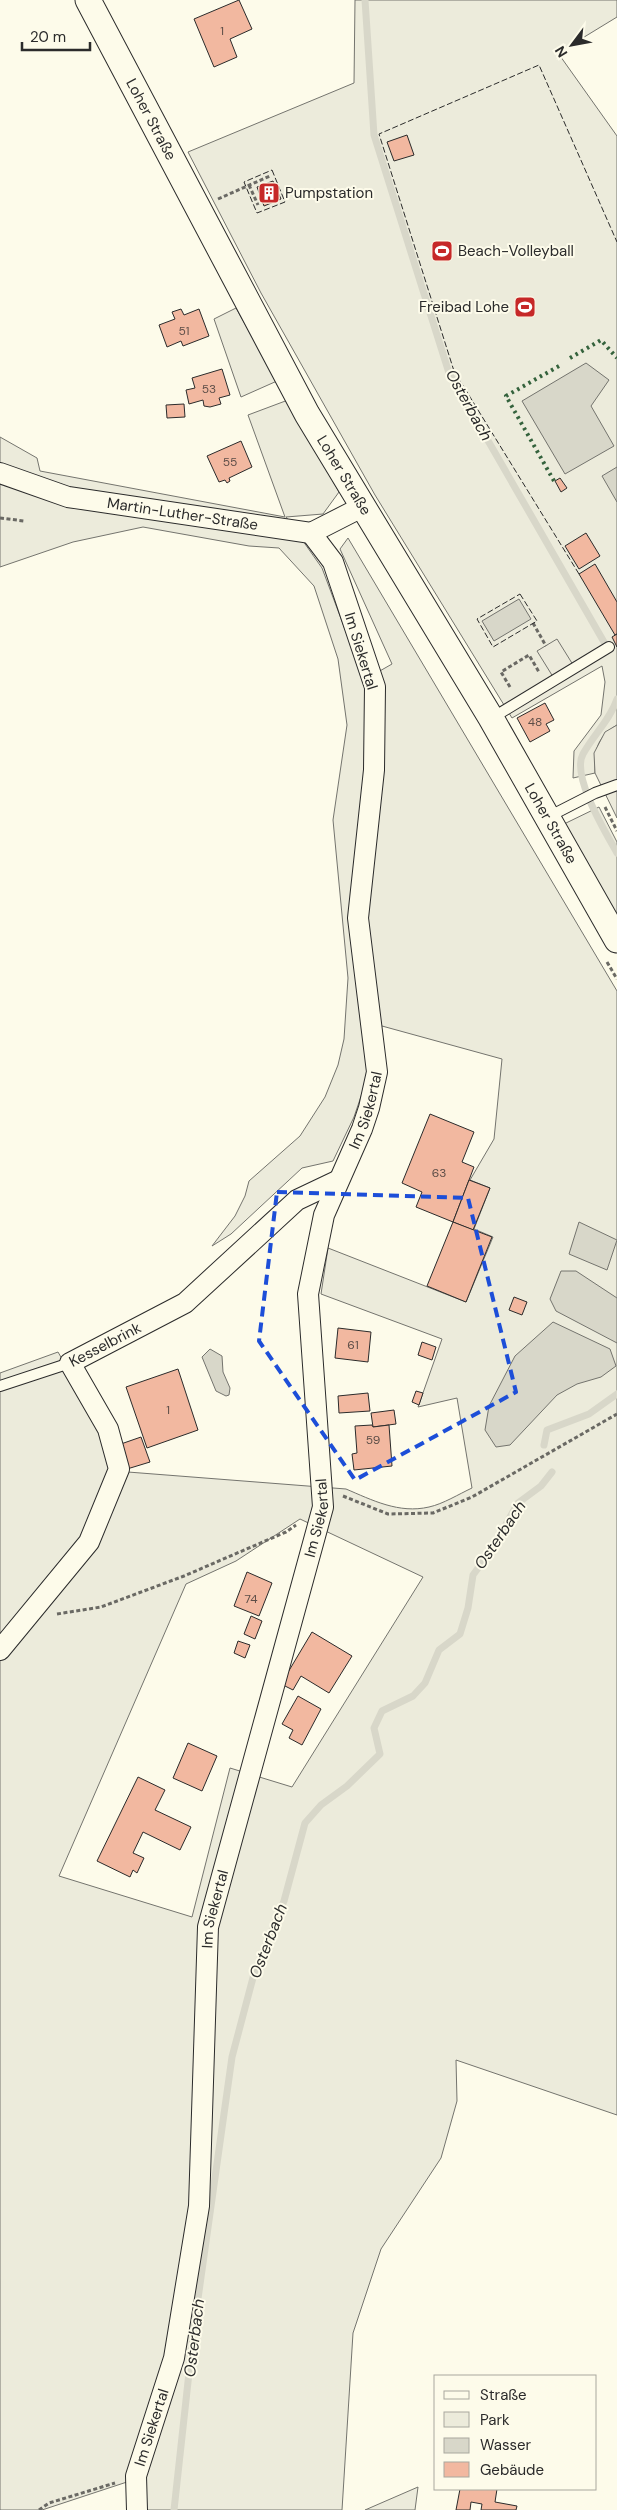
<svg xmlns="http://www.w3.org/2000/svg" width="617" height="2510" viewBox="0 0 617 2510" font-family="'DM Sans',sans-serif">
  <rect width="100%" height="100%" fill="#fdfbea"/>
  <g fill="#ecebdb" stroke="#74746e" fill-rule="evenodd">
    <path d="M355,0H617V17L558,53L617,136V725C597,737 594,750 595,773L573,778L574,751L601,715L605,682L602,666L512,718L375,495L261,293L188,152L354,83Z"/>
    <polygon points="236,308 277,381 241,397 214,319"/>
    <path d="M288,400L339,492L323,514L286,517L322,568L364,680L392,664L340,549L348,538L617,991V2115L456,2060L457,2101L441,2158L381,2249L353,2333L342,2510H133V2480L42,2510H0V1373L58,1352L104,1432L115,1471L346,1489C372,1500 399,1514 429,1507C443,1504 459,1494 472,1488L457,1398L418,1407L442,1339L321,1294L328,1248L466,1302L493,1237L474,1229L490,1188L470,1180L494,1139L502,1059L382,1026L368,1040L369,1073L354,1117L333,1161L302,1168L231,1234L212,1246L235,1216L245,1196L249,1181L300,1136L325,1097L338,1065L344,1039L348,978L333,820L347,725L338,659L314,586L279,548L249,546L143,527L73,542L0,567V437L37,458L40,471L285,517L248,415ZM300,1519L423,1577L292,1787L230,1768L192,1917L59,1876L186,1584L236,1561Z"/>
    <polygon points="599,807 617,842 617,915 564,824"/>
    <polygon points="418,2487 415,2510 365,2510"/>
  </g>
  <g fill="#eceadb" stroke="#74746e">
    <polygon points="557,639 575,668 555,680 537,651"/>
    <polygon points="617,725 617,818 595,773 594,753 605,732"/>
  </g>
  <g fill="#d8d7c9" stroke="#74746e">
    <polygon points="586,363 609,380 591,406 614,446 565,474 522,401"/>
    <polygon points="617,467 617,502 602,476"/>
    <polygon points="519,599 531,619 494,641 482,621"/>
    <polygon points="579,1222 617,1240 607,1270 569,1254"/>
    <polygon points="561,1271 576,1271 617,1298 617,1343 556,1311 550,1299"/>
    <polygon points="553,1322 610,1349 616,1366 601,1377 577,1384 557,1395 510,1445 496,1447 485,1430 489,1406 515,1356"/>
    <polygon points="210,1349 222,1356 223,1372 230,1388 229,1395 226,1396 216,1391 202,1357"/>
  </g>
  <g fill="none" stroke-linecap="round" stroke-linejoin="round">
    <g stroke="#d8d7c9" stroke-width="7">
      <polyline points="365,0 374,135 449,373 604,642"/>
      <path d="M617,699C610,720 594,734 583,754C571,776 606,833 617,853"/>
      <polyline points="544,1445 547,1430 589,1414 617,1394"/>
      <polyline points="174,2510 194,2327 232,2057 254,1974 284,1901 305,1823 321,1805 347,1786 380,1754 374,1728 382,1711 413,1696 425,1683 439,1650 460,1634 468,1608 473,1575 492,1549 518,1503 541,1486 552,1472"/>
    </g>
  </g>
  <g fill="#f2b8a0" stroke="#2b2b2b">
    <polygon points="239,0 252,29 230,39 237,57 214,67 194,19"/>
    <polygon points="407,135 414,155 394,161 387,142"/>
    <polygon points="273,181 281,199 264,206 257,187"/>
    <polygon points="181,309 184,315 199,309 209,336 183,346 181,341 167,347 159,325 175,319 172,312"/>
    <polygon points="222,369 230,395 219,398 221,404 210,407 204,406 203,400 189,404 186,390 195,388 192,378"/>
    <polygon points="184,404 185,417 167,418 166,405"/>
    <polygon points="241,441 252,467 229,478 230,481 227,483 225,480 219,482 207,456"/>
    <polygon points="560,478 567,488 561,492 555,481"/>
    <polygon points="586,533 600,556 579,569 565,546"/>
    <polygon points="595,564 617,602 617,634 615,635 579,574"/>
    <polygon points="617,634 617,647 612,637"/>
    <polygon points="545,703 554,720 546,724 550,731 530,742 517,718"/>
    <polygon points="430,1114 474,1132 462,1162 474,1167 453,1222 416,1207 422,1192 402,1183"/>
    <polygon points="469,1180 490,1188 473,1230 453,1222"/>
    <polygon points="453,1222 492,1237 466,1302 427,1286"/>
    <polygon points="514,1297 527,1302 522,1315 509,1310"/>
    <polygon points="338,1328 371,1332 368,1362 335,1358"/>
    <polygon points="422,1342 436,1347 432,1360 418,1355"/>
    <polygon points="178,1369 198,1430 147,1448 126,1387"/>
    <polygon points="416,1391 423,1393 419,1405 412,1402"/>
    <polygon points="368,1393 370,1411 339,1413 338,1396"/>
    <polygon points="394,1410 396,1424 373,1427 371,1413"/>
    <polygon points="372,1425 373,1427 389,1425 392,1466 354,1470 352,1454 357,1453 355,1426"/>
    <polygon points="141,1437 150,1462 127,1469 118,1445"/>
    <polygon points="247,1572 272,1583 259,1616 234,1606"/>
    <polygon points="251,1616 262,1621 255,1639 244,1634"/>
    <polygon points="312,1632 352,1656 329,1693 301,1676 293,1690 281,1684"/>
    <polygon points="238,1641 250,1645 245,1658 234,1653"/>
    <polygon points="298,1696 321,1709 302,1745 289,1738 293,1730 282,1724"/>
    <polygon points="188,1743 217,1756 202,1791 173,1778"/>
    <polygon points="138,1777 165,1790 155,1810 191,1827 180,1850 143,1832 133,1853 144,1858 137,1873 133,1870 130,1877 97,1861"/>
    <polygon points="460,2489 497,2489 495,2502 517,2506 516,2510 481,2510 482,2504 471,2502 470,2510 456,2510"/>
  </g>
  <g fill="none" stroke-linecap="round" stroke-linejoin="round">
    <g stroke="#2b2b2b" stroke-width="12">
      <g id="service">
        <polyline points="492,718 609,647"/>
        <polyline points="548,817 595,793 617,785"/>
        <polyline points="0,1386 70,1363"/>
      </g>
    </g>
    <g stroke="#2b2b2b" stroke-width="22">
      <g id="minor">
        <path id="s1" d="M0,473L68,497L311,533L362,507"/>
        <path id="s2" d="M0,1650L89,1542L119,1469L108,1429L70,1363L185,1303L297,1200L337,1181"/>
        <path id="s3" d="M137,2510L136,2476L174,2358L199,2206L208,1927L323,1507L308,1294L324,1215L362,1129L369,1108L377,1072L358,918L374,770L375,687L333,562L311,533"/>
      </g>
    </g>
    <g stroke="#2b2b2b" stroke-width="27">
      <g id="tertiary">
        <path id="s4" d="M88,0L307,414L491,718L617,940"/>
      </g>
    </g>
    <g stroke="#6a6964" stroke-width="3" stroke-dasharray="4 2.5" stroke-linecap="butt">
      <polyline points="249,185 258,205"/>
      <polyline points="218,199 270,176"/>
      <polyline points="0,518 24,521"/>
      <polyline points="533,623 546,646"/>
      <polyline points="510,687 501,672 529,655 539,672"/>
      <polyline points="605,807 617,831"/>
      <polyline points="607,962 617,979"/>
      <polyline points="343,1496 388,1514 433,1513 472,1497 617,1414"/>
      <polyline points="57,1614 101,1607 184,1576 286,1532 296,1525"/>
      <polyline points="39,2510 49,2503 115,2483"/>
    </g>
    <use href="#service" stroke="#fdfbea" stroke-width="10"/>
    <use href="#minor" stroke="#fdfbea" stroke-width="20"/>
    <use href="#tertiary" stroke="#fdfbea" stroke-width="25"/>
    <g stroke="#34623c" stroke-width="4" stroke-dasharray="2.5 4" stroke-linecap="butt">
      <polyline points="570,358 601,340 617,358"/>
      <polyline points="554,481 506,396 559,366"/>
    </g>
    <g stroke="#2b2b2b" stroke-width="1" stroke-dasharray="6 2.5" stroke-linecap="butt">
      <polygon points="272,170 285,202 257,213 244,182"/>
      <polyline points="579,574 454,371 379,134 539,65 617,242"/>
      <polygon points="520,594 537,621 493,647 477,619"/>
    </g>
  </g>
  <path fill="none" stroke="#1d4ed8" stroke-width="4" stroke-dasharray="10 6" stroke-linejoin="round" d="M277,1192L468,1198L516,1392L355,1480L259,1341Z"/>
  <defs>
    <g id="building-square" transform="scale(1.125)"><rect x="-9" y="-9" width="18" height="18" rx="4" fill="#c62828" stroke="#fdfbea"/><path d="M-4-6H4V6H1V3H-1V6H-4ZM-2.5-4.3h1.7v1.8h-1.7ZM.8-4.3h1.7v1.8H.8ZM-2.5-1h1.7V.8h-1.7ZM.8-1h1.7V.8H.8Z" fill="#fff"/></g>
    <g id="stadium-square" transform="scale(1.125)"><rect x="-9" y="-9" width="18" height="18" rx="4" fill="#c62828" stroke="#fdfbea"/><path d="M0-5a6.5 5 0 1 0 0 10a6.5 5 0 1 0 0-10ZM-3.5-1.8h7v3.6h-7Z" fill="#fff"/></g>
  </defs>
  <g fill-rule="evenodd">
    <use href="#building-square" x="269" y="193"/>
    <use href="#stadium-square" x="442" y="251"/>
    <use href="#stadium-square" x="525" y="307"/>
  </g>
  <g text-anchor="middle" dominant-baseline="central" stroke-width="4" stroke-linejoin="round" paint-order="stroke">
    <g font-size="12" fill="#5d4e48">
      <text x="222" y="31">1</text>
      <text x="184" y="331">51</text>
      <text x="209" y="389">53</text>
      <text x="230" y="462">55</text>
      <text x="535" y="722">48</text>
      <text x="439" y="1173">63</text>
      <text x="353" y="1345">61</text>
      <text x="168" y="1410">1</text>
      <text x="373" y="1440">59</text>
      <text x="251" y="1599">74</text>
    </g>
    <g font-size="15" fill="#2b2b2b" stroke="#fdfbea">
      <text stroke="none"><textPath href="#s4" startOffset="135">Loher Straße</textPath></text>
      <text stroke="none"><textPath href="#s4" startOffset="540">Loher Straße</textPath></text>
      <text stroke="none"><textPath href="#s1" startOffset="188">Martin-Luther-Straße</textPath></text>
      <text transform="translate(361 651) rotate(73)">Im Siekertal</text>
      <text stroke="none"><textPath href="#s4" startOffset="945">Loher Straße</textPath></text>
      <text stroke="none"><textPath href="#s3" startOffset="1434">Im Siekertal</textPath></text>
      <text stroke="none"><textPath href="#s2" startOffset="376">Kesselbrink</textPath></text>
      <text stroke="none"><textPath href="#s3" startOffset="1015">Im Siekertal</textPath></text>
      <text stroke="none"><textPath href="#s3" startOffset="610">Im Siekertal</textPath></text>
      <text stroke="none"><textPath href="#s3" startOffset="85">Im Siekertal</textPath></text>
    </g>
    <g font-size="15" fill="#2b2b2b" stroke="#fdfbea" text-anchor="start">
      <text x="285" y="193">Pumpstation</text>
      <text x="458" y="251">Beach-Volleyball</text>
      <text x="509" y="307" text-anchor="end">Freibad Lohe</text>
    </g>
    <g font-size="16" font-style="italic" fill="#2b2b2b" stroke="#fdfbea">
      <text transform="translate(469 405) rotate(61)">Osterbach</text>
      <text transform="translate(500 1535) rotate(-56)">Osterbach</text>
      <text transform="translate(268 1941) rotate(-69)">Osterbach</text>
      <text transform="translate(194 2338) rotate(-83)">Osterbach</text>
    </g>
  </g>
  <rect x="434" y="2375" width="162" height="115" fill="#fdfbea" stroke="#a9a89e"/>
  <rect x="444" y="2391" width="25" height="8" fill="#fdfbea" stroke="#a9a89e"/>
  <text x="480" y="2400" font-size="15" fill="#2b2b2b">Straße</text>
  <rect x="444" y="2412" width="25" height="15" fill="#ecebdb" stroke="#a9a89e"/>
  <text x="480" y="2425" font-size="15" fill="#2b2b2b">Park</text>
  <rect x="444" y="2438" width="25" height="15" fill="#d8d7c9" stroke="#a9a89e"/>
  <text x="480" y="2450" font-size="15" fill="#2b2b2b">Wasser</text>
  <rect x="444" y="2462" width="25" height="15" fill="#f2b8a0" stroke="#a9a89e"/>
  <text x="480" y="2475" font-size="15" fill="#2b2b2b">Gebäude</text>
  <g transform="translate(572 45) rotate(238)" stroke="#fdfbea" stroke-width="4" paint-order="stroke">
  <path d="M0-4L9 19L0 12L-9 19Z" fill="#2b2b2b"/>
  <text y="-8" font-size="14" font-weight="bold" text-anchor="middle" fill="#2b2b2b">N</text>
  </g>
  <path d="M22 42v8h68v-8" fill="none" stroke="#2b2b2b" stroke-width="2.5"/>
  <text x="30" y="42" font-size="15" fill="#2b2b2b" stroke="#fdfbea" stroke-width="4" paint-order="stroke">20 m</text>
</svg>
